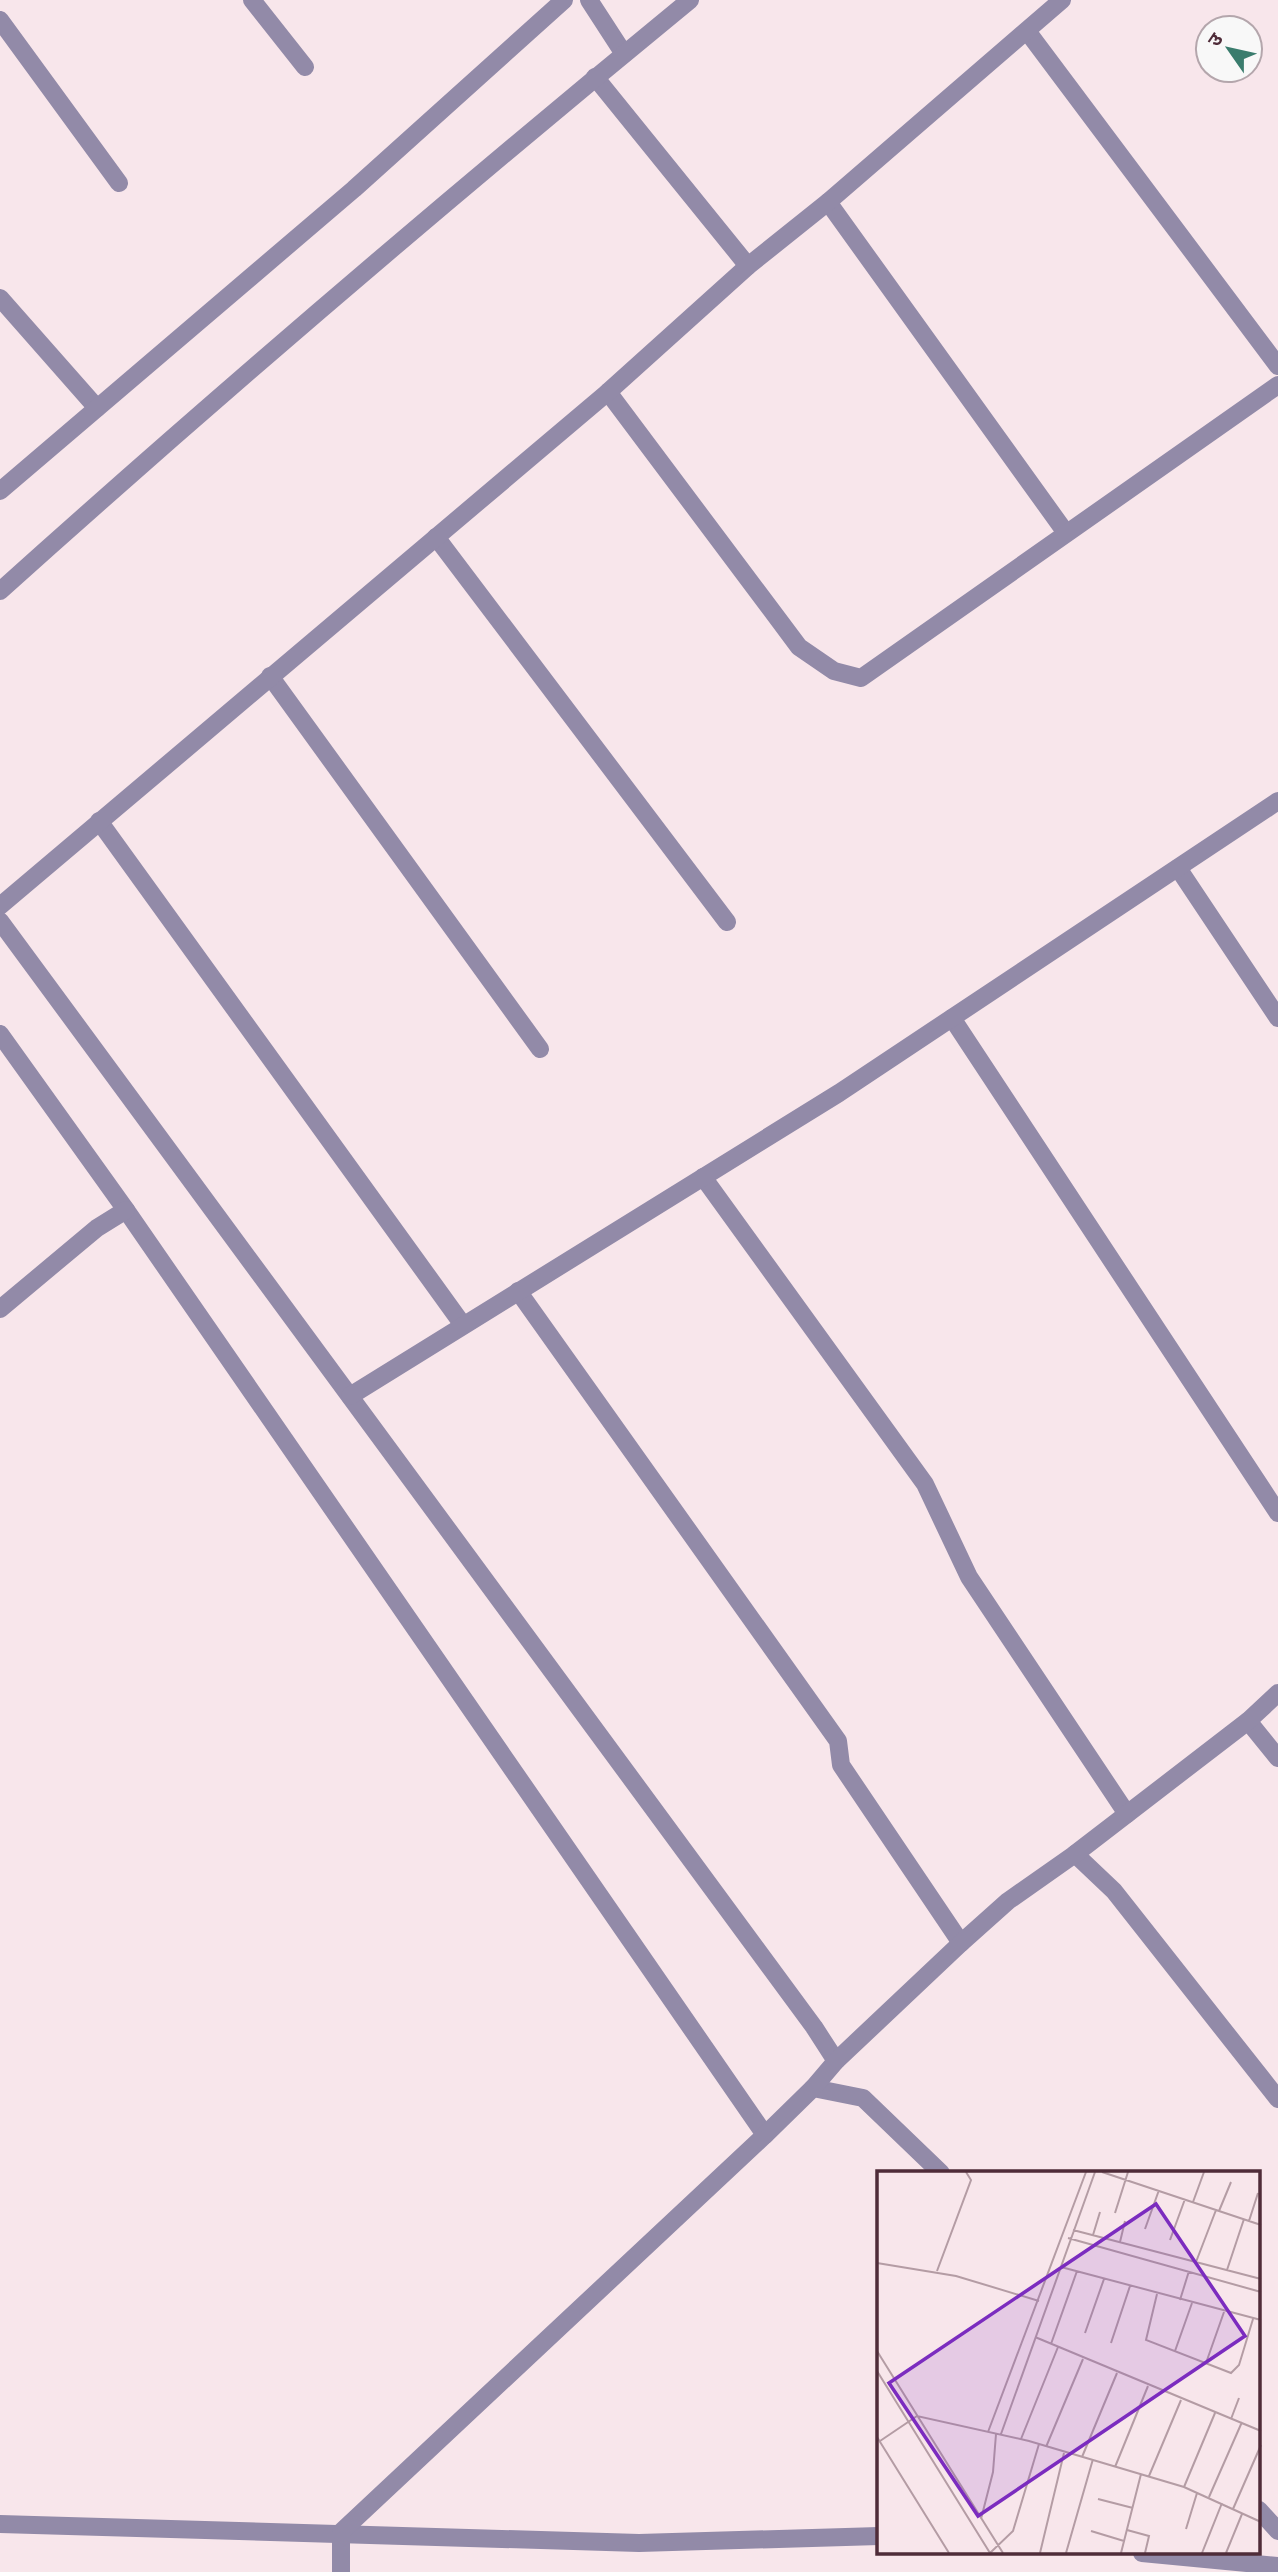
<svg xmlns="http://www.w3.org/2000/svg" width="1278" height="2572" viewBox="0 0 1278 2572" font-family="'Archivo Narrow','Noto Sans Devanagari',sans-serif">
  <rect width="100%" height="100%" fill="#f8e6eb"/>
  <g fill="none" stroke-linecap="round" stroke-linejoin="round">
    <g stroke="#928aa8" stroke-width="18">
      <polyline points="252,0 305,67"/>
      <polyline points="589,0 624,54"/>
      <polyline points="0,20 119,183"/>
      <polyline points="1027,31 1278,366"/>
      <polyline points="595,77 748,266"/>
      <polyline points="828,202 1066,533"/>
      <polyline points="0,298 97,408"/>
      <polyline points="608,392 799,647 834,671 861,678 1278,385"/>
      <polyline points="0,491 354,189 564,0"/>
      <polyline points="436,537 727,922"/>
      <path d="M0,591C225,389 456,192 690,0"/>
      <polyline points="270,676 540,1049"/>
      <polyline points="99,821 463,1325"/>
      <polyline points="1178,868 1278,1018"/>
      <polyline points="0,906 608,392 748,266 828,202 1062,0"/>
      <polyline points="0,921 814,2027 836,2061"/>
      <polyline points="952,1018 1278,1513"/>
      <polyline points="0,1034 126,1210 765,2135"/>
      <polyline points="703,1177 925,1484 969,1577 1127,1814"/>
      <polyline points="518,1291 838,1741 841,1765 961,1943"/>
      <polyline points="0,1309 97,1228 126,1210"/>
      <polyline points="350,1396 839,1093 1278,801"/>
      <polyline points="1248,1721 1278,1758"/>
      <polyline points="1075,1854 1114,1891 1278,2099"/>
      <polyline points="813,2088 863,2098 941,2173"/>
      <polyline points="1259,2510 1278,2531"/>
      <polyline points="0,2524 639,2543 879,2536"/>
      <polyline points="1142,2553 1278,2566"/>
      <polyline points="341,2572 341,2532 765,2135 813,2088 836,2061 961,1943 1008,1901 1075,1854 1248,1721 1278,1693"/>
    </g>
  </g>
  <g transform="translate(877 2171)">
    <rect width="383" height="383" fill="#f8e6eb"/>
    <path fill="none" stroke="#b49ca4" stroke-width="2" d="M225,1L384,54M316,31L327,1M342,40L354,11M238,42L251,1M372,50L381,22M268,58L282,19M196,59L384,108M216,64L223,41M191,67L384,121M293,69L308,28M243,71L248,50M319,91L339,39M0,92L79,105L162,130M184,96L384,149M350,99L367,48M60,100L94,9L89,1M280,123L269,169L354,202L362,194L376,148M303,129L312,100M208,162L227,108M158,166L384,260M234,172L253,115M174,173L200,100M0,180L126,382M298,180L315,132M329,192L347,141M0,200L113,382M354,248L362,227M111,261L209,1M124,263L218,1M0,266L72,382M144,268L181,176M3,270L40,245L152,270L307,316L384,351M169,276L206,188M205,286L240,202M238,296L271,215M272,305L304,229M307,316L338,242M332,326L365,251M221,328L256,337M356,338L384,274M104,348L116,301L119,263M309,358L320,322M250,359L272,365L268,382M214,360L247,370M113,382L136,360L162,273M163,382L187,282M189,382L216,288M244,382L264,303M325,382L345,332M349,382L365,343"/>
    <path fill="#7b2cbf" fill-opacity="0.15" stroke="#7b2cbf" stroke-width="3.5" d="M279,33L368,165L101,345L12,212Z"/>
    <rect width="383" height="383" fill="none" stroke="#4f2c39" stroke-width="3.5"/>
  </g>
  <g transform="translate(1229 49) rotate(304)"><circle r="33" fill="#f8f8f8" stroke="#b4a6ac" stroke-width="2"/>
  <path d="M0-5L12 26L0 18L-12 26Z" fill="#3a7c6d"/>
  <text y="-10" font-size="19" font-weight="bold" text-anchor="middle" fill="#4f2c39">उ</text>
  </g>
</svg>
